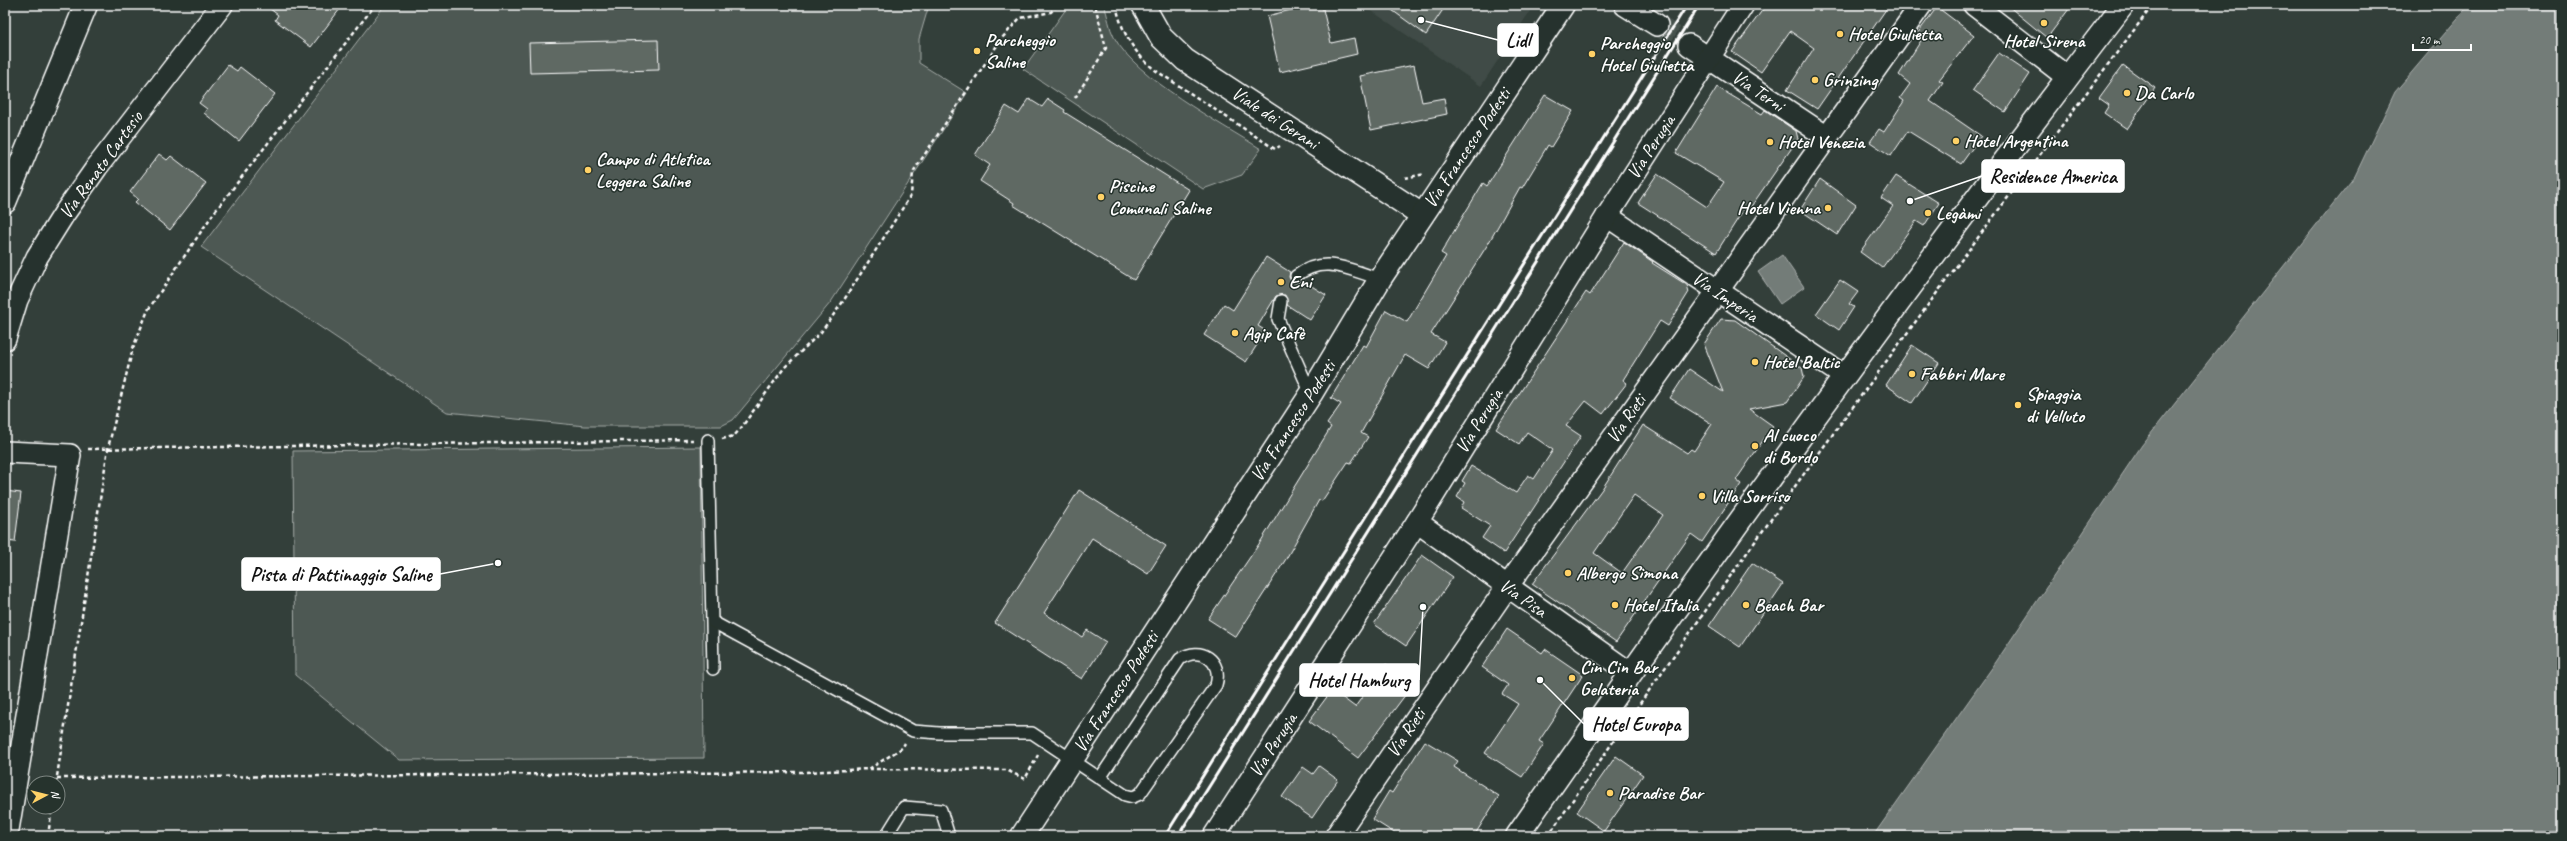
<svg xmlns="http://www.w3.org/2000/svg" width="2567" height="841" viewBox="0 0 2567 841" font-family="Caveat,sans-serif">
  <rect width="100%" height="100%" fill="#333f3a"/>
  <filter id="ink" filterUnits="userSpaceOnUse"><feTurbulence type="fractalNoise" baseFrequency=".025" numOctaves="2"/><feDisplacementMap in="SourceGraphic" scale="8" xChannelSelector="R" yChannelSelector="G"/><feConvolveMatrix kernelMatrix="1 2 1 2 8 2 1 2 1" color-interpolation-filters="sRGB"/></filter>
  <g filter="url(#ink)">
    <polygon fill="#404c47" points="1363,5 1534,5 1481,86"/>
    <g fill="#4d5853" stroke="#a6aca9">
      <polygon points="385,5 929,5 919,39 919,63 967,93 831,302 733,420 721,426 585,426 447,412 201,247"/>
      <path d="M1069,5H1104C1108,15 1109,28 1114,37C1136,78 1220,123 1261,149L1242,175L1203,189L1023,69Z"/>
      <polygon points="701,447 704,758 399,760 295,675 293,451"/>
    </g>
    <g fill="#737b78" stroke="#abb0ae">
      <polygon points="2469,5 2562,5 2562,836 1873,836 1994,665 2142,445 2355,176 2395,92"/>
      <polygon points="1782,255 1804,287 1780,304 1758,272"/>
    </g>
    <g fill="#5f6964" stroke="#fff" fill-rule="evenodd">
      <polygon points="265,5 343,5 311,47 275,20 278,15"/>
      <polygon points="1311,5 1322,5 1331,43 1354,38 1357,54 1280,72 1267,16"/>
      <polygon points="1385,5 1446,5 1426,35"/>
      <polygon points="1766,5 1889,5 1817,109 1787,90 1814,48 1790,31 1761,72 1732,52"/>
      <polygon points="2007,5 2072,5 2047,38"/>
      <polygon points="1937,7 1974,35 1939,80 1943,82 1930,101 1981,136 1961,164 1908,131 1891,156 1870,142 1879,129 1884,132 1904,101 1900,98 1910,84 1899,75 1922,39 1917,34"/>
      <polygon points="658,40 659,70 530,73 529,43"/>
      <polygon points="1999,53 2030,74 2005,112 1973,90"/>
      <polygon points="228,65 237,71 240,67 275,94 239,141 204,113 207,109 199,103"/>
      <polygon points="1414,65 1422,102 1444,98 1447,114 1371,130 1360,76"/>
      <polygon points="2123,65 2155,88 2127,129 2104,113 2109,105 2099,98"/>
      <polygon points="1717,87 1762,114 1765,110 1796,131 1798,139 1750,208 1746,206 1716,253 1638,203 1657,174 1707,207 1724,182 1676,153"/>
      <polygon points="1545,95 1573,111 1551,147 1548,145 1522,188 1520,187 1488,244 1431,334 1445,342 1429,369 1405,355 1361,433 1368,437 1351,463 1348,462 1322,501 1319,500 1286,559 1236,637 1208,619 1261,541 1331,427 1327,424 1341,404 1331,398 1363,345 1366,347 1386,310 1407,322 1446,256 1441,253 1483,183 1487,186"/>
      <polygon points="1029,99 1042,107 1048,99 1065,110 1064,112 1189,190 1134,280 1013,205 1014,203 980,181 990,165 975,155 1006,106 1019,114"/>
      <polygon points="159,154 167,160 171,156 206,183 170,230 135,202 138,199 130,192"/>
      <polygon points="1896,176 1939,203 1924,226 1916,221 1882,268 1860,252 1893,206 1881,198"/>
      <polygon points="1820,179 1856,205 1837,235 1800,210"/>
      <polygon points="1624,242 1653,262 1652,263 1687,285 1689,292 1668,326 1660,321 1623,380 1627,383 1603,414 1586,401 1566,426 1581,436 1504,553 1482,538 1490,526 1461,508 1464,502 1457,497 1465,483 1462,481 1471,466 1516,493 1528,475 1534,479 1553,450 1527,432 1519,444 1496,429 1586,292 1590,295"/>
      <polygon points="1266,257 1290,272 1289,277 1292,282 1302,280 1326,295 1310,320 1287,305 1285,295 1276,296 1258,326 1266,331 1246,362 1204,335 1224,304 1233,310"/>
      <polygon points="1840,280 1858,292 1849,304 1854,307 1839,330 1816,314"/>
      <path d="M1721,319L1735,320L1802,368L1804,377L1787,402L1749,409L1773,426L1736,480L1741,484L1702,542L1691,534L1616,642L1532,584L1602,489L1643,425L1687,453L1691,449L1694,451L1712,424L1670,398L1689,369L1723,392L1704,344ZM1634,495L1663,515L1622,573L1594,553Z"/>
      <polygon points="1912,345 1939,363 1912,403 1886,385"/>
      <polygon points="1079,490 1166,546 1148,574 1092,538 1044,613 1082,637 1087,630 1106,642 1082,679 995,623"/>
      <polygon points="5,491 21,493 15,542 5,541"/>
      <polygon points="1422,555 1453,577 1406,646 1374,624"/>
      <polygon points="1752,563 1783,584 1740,647 1709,626"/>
      <polygon points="1507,629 1542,653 1545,649 1583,675 1539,741 1544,744 1522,777 1485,753 1518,704 1502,694 1508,685 1482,667"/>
      <polygon points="1386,664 1401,676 1397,681 1409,690 1358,758 1309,721 1332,690 1355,707"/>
      <polygon points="1425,741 1458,761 1454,767 1499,796 1474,836 1399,836 1372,819 1389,791 1392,793"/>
      <polygon points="1616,756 1643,775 1604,831 1577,812"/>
      <polygon points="1319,766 1338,780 1312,818 1282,797 1303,767 1313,774"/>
    </g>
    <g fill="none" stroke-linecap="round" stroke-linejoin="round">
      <polyline stroke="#47524e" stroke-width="21" stroke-dasharray="21 10" stroke-linecap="butt" points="1657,25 1689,45"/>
      <g stroke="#fff" stroke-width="14">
        <g id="lane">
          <path d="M1296,276C1324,254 1349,270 1380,279"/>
          <polyline points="1281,301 1278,319 1311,394"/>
          <polyline points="708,440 713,669"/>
          <path d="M713,622L913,731L939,733H1032L1125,795L1133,797L1140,794L1216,685C1223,661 1201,645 1180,659L1100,778"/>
          <polyline points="886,836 904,807 941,810 949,836"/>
        </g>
      </g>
      <g stroke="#fff" stroke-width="24">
        <g id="street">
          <polyline points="1625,5 1657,25"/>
          <polyline points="1974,5 2067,77"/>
          <polyline points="1689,45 1827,137"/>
          <polyline points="1607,216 1844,376"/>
          <polyline points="5,339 17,300 37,257 64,214 97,167 222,5"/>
          <polyline points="5,452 70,455 7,836"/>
          <polyline points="1417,522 1630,673"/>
          <polyline points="1214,836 1417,522 1607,216 1743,5"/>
          <polyline points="1336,836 1507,587 1921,5"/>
        </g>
      </g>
      <g stroke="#fff" stroke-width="25">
        <g id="secondary">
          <polyline points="1143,5 1161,37 1185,60 1422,215"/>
          <polyline points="5,202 86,5"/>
          <polyline points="1022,836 1311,394 1380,279 1563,5"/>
          <path d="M1517,836C1713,554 1914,277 2123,5"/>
        </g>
      </g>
      <g stroke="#fff" stroke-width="2.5" stroke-dasharray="4 3" stroke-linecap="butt">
        <path d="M1116,5C1122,33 1133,52 1155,70L1275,149L1280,146"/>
        <polyline points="1075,98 1106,48 1095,5"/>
        <polyline points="1405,178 1425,174"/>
        <polyline points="722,439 734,436 741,428 784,368 821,332 842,303 911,195 913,172 1002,38 1020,18 1051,12 1057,5"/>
        <polyline points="88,449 693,440"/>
        <polyline points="869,769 902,748 905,743"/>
        <polyline points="57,778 805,772 869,769 1006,770 1025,779 1038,755"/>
        <polyline points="56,783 108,448 133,348 148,310 213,214 375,5"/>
        <polyline points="1109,833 1114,836"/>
        <polyline points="48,836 52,807"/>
        <path d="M1548,836C1742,553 1946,278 2153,5"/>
      </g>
      <use href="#lane" stroke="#26332d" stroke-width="11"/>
      <use href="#street" stroke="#26332d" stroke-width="21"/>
      <use href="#secondary" stroke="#26332d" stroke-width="22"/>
      <g stroke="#fff" stroke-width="3">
        <polyline points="1165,836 1687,5"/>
        <polyline points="1178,836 1699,5"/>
      </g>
    </g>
  </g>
  <g fill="#ffd166" stroke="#26332d" stroke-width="1.5">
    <circle cx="2044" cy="23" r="4"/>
    <circle cx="1840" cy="34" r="4"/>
    <circle cx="977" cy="51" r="4"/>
    <circle cx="1592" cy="54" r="4"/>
    <circle cx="1815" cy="80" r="4"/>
    <circle cx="2127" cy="93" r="4"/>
    <circle cx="1956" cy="141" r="4"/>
    <circle cx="1770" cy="142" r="4"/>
    <circle cx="588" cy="170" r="4"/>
    <circle cx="1101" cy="197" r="4"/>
    <circle cx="1828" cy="208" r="4"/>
    <circle cx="1928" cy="213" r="4"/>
    <circle cx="1281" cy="282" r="4"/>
    <circle cx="1235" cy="333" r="4"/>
    <circle cx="1755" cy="362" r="4"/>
    <circle cx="1912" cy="374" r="4"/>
    <circle cx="2018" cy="405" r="4"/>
    <circle cx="1755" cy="446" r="4"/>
    <circle cx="1702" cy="496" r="4"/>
    <circle cx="1568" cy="573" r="4"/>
    <circle cx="1615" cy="605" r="4"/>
    <circle cx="1746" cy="605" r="4"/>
    <circle cx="1572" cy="678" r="4"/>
    <circle cx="1610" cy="793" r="4"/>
  </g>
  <g text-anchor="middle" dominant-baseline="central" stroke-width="3" stroke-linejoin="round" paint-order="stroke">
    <g font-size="19" font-weight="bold" fill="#fff" stroke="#26332d" text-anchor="start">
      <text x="1848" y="34">Hotel Giulietta</text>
      <text x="985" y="40">Parcheggio<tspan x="985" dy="22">Saline</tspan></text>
      <text x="2044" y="41" text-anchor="middle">Hotel Sirena</text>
      <text x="1600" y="43">Parcheggio<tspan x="1600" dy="22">Hotel Giulietta</tspan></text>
      <text x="1823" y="80">Grinzing</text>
      <text x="2135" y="93">Da Carlo</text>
      <text x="1964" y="141">Hotel Argentina</text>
      <text x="1778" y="142">Hotel Venezia</text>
      <text x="596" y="159">Campo di Atletica<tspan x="596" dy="22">Leggera Saline</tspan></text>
      <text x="1109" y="186">Piscine<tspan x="1109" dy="22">Comunali Saline</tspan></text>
      <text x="1820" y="208" text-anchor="end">Hotel Vienna</text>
      <text x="1936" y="213">Legàmi</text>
      <text x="1289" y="282">Eni</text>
      <text x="1243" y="333">Agip Cafè</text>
      <text x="1763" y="362">Hotel Baltic</text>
      <text x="1920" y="374">Fabbri Mare</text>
      <text x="2026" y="394">Spiaggia<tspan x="2026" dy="22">di Velluto</tspan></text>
      <text x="1763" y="435">Al cuoco<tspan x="1763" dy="22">di Bordo</tspan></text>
      <text x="1710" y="496">Villa Sorriso</text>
      <text x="1576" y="573">Albergo Simona</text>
      <text x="1623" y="605">Hotel Italia</text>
      <text x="1754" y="605">Beach Bar</text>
      <text x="1580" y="667">Cin Cin Bar<tspan x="1580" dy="22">Gelateria</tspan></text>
      <text x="1618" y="793">Paradise Bar</text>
    </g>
    <g font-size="19" fill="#fff" stroke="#26332d">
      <text transform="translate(1758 91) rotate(34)">Via Terni</text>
      <text transform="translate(1275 118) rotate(33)">Viale dei Gerani</text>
      <text transform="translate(1651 147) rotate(-57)">Via Perugia</text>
      <text transform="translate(1467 148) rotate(-56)">Via Francesco Podesti</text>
      <text transform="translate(101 165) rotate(-54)">Via Renato Cartesio</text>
      <text transform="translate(1725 297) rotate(34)">Via Imperia</text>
      <text transform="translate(1626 419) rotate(-55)">Via Rieti</text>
      <text transform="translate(1293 421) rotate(-57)">Via Francesco Podesti</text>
      <text transform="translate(1479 421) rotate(-58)">Via Perugia</text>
      <text transform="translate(1523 598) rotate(35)">Via Pisa</text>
      <text transform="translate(1116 692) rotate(-57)">Via Francesco Podesti</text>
      <text transform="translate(1406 733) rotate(-56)">Via Rieti</text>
      <text transform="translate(1273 745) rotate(-57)">Via Perugia</text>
    </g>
  </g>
  <path fill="none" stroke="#fff" stroke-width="1.5" d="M1421 20L1498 40M1910 201L1982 176M498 563L440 574M1423 607L1419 680M1540 680L1584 724"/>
  <g fill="#fff" stroke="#26332d" stroke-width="1.5">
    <circle cx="1421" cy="20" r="4"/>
    <circle cx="1910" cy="201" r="4"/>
    <circle cx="498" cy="563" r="4"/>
    <circle cx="1423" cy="607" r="4"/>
    <circle cx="1540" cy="680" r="4"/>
  </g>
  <g fill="#fff" stroke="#fff" stroke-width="1.5">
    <rect x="1498" y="24" width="40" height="32" rx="4"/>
    <rect x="1982" y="160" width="142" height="32" rx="4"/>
    <rect x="242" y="558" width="198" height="32" rx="4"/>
    <rect x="1300" y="664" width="119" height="32" rx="4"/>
    <rect x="1584" y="708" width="104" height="32" rx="4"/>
  </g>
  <g font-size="20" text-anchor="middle" font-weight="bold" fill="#111">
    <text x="1518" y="47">Lidl</text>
    <text x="2053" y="183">Residence America</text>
    <text x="341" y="581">Pista di Pattinaggio Saline</text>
    <text x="1359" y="687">Hotel Hamburg</text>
    <text x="1636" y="731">Hotel Europa</text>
  </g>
  <rect width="2567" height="841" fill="none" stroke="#26332d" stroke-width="20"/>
  <rect x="10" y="10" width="2547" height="821" fill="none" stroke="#fff" stroke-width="1.5" filter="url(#ink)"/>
  <g transform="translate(46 795) rotate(83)"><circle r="19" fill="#26332d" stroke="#7d8581"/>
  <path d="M0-3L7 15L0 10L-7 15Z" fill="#ffd166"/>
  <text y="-6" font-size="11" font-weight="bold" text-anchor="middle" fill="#ffffff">N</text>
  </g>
  <path d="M2413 44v6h58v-6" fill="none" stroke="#ffffff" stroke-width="2"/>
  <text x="2419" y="44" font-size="12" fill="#ffffff" stroke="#26332d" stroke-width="3" paint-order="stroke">20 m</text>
</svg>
